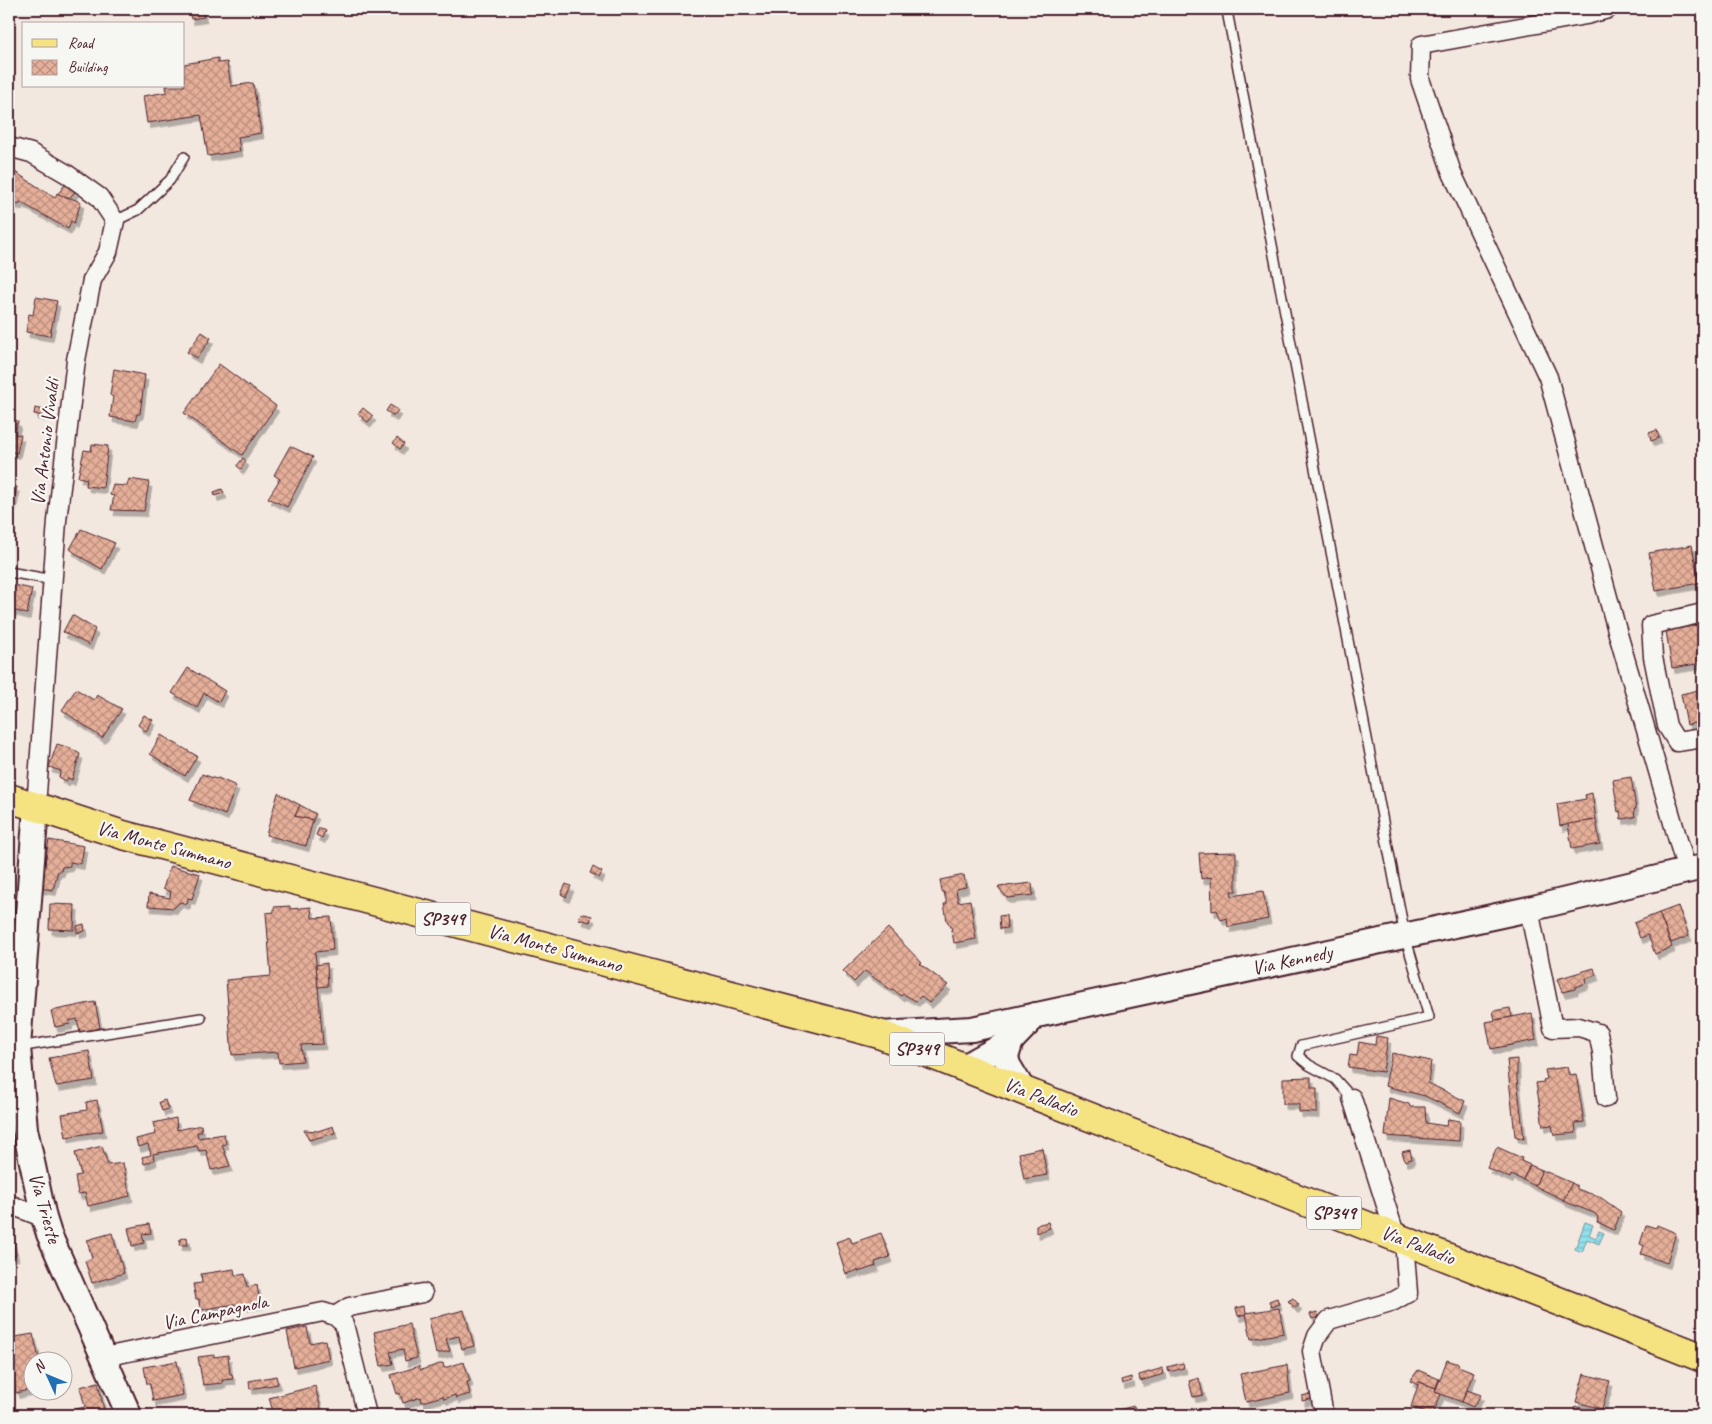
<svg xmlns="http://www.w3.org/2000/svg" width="1712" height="1424" viewBox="0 0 1712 1424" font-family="Caveat,sans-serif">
  <defs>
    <pattern id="water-rules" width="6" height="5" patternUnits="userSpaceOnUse" patternTransform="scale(1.25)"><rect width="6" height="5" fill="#90e0ea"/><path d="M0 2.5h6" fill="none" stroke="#7ec0c9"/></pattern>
    <pattern id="building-cross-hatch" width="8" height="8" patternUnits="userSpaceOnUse" patternTransform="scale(1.25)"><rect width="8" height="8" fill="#e5af99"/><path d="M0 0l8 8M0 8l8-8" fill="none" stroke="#bc8e7d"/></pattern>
    <filter id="shadow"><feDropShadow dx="3" dy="5.5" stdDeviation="0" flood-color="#0004"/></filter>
  </defs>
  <rect width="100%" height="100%" fill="#f3e8e0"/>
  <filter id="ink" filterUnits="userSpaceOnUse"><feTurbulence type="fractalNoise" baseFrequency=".02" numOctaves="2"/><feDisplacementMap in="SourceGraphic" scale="10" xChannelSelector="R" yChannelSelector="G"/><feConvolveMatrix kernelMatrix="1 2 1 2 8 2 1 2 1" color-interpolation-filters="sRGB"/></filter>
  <g filter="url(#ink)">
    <polygon fill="url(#water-rules)" stroke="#74939e" points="1585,1222 1593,1225 1589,1235 1596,1238 1599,1231 1604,1233 1599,1244 1587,1239 1582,1252 1575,1249"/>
    <g fill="url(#building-cross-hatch)" stroke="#4a1f2b" filter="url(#shadow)">
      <polygon points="189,9 202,9 204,17 191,19"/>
      <polygon points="218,58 218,63 227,62 231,86 253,83 261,133 238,137 240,151 208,156 201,115 147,123 143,96 167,92 166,86 184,86 184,64"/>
      <polygon points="9,168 55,198 57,193 81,202 74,223 71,221 68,229 20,202 19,205 9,201"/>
      <polygon points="66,183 76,191 69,198 58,194"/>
      <polygon points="36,297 57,301 50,336 26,332 29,314 33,315"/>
      <polygon points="202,332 211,338 197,358 187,352"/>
      <polygon points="219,364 276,406 242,455 184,413"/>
      <polygon points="114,369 145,375 140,414 137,414 135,421 110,417 113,397 110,395"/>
      <polygon points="390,405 398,410 394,416 386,411"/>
      <polygon points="35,408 45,410 44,416 34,414"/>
      <polygon points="363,408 373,416 368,422 358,414"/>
      <polygon points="9,419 18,421 15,434 21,435 17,453 9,451"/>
      <polygon points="1657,430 1659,438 1651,441 1649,433"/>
      <polygon points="397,438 404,444 400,449 393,443"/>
      <polygon points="92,444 108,446 103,488 86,486 87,479 78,477 84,450 91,451"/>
      <polygon points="290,446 313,457 287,507 268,498 280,479 274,475"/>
      <polygon points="243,458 246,461 241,469 237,466"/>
      <polygon points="129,479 149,482 144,511 111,510 114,496 110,495 113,485 127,486"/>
      <polygon points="9,485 17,487 12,510 9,510"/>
      <polygon points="222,489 224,493 215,496 214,492"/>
      <polygon points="81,529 115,543 102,569 79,556 70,549"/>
      <polygon points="1692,545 1699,583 1656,591 1649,553"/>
      <polygon points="9,584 32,589 27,614 9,609"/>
      <polygon points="72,615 95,629 89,645 63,632"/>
      <polygon points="1703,624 1703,663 1672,668 1666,631"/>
      <polygon points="188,668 225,691 219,702 204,693 197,708 172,693"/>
      <polygon points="76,689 94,700 97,695 122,709 102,738 62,710"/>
      <polygon points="1703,689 1703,721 1687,725 1681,694"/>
      <polygon points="144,715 153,720 146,731 138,725"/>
      <polygon points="161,735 197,756 185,776 150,754"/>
      <polygon points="57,744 70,748 80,754 72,780 68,778 66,781 59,777 61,771 49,767"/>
      <polygon points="202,774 216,779 218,778 236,786 225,815 190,800"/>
      <polygon points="1631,777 1636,809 1634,809 1635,817 1621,819 1620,811 1618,812 1613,780"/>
      <polygon points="278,793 300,805 295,816 313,820 306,846 266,835"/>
      <polygon points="1592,793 1596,820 1560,826 1557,804 1586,799 1585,795"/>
      <polygon points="300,805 316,814 313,820 295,816"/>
      <polygon points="1596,820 1600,844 1572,849 1568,824"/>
      <polygon points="319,828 325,831 322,838 316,835"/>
      <polygon points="49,840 84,846 81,864 70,862 70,866 62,867 61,871 58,871 53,890 40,888"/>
      <polygon points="1236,852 1236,891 1231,891 1232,896 1263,891 1268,919 1228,927 1227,918 1221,920 1217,910 1212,911 1211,877 1201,879 1199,853"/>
      <polygon points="170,866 200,874 192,899 188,898 187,904 180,902 174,908 148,906 149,894 170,898 171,892 163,889"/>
      <polygon points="593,867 602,872 599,878 590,873"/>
      <polygon points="964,875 966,887 956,889 958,902 970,900 976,939 954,943 951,926 947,921 944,904 947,904 944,892 942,892 940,880"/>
      <polygon points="1032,883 1033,895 1007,898 998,887"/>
      <polygon points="566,884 571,886 566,897 561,894"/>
      <polygon points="50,904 75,905 74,930 49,929"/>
      <polygon points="290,906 290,909 311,907 312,918 331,917 333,950 315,952 323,1044 301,1045 303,1061 279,1063 278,1052 232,1055 226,980 271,976 266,913 274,912 274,907"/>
      <polygon points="1678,906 1689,936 1671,943 1659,913"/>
      <polygon points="581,913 592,916 590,922 579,919"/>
      <polygon points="1659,913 1672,947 1655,954 1648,935 1640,938 1634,923"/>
      <polygon points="1006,915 1007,928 1000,929 999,916"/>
      <polygon points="84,924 85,931 77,933 77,926"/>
      <polygon points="888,928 922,963 920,964 948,985 929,1003 921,996 916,1001 903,994 901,996 893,989 891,990 865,971 854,982 843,971"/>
      <polygon points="327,963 328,986 318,987 316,965"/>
      <polygon points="1594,968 1596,975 1585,979 1586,983 1575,987 1575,989 1562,992 1557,979"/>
      <polygon points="95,1002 100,1028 80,1032 77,1019 69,1021 70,1024 55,1027 51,1011"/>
      <polygon points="1510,1008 1512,1017 1495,1020 1493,1011"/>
      <polygon points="1532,1013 1536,1040 1491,1049 1486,1022"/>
      <polygon points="1376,1036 1388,1038 1383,1072 1348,1067 1350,1055 1357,1056 1359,1042 1375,1045"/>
      <polygon points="89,1051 94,1080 56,1086 49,1058"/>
      <polygon points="1392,1053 1431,1061 1428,1083 1465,1101 1460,1113 1425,1096 1385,1086"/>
      <polygon points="1517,1059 1517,1079 1524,1139 1515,1136 1507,1060"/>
      <polygon points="1567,1067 1569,1075 1576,1074 1584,1122 1575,1123 1576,1133 1554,1135 1552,1125 1543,1126 1536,1083 1544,1082 1543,1080 1547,1079 1545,1070"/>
      <polygon points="1311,1077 1311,1088 1317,1088 1317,1113 1299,1112 1299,1104 1283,1104 1283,1078"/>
      <polygon points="1389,1098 1409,1104 1410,1107 1425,1107 1426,1123 1446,1126 1448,1119 1460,1121 1459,1141 1385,1136"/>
      <polygon points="97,1100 103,1131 66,1137 62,1114 87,1110 86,1102"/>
      <polygon points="165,1100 168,1109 162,1111 159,1102"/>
      <polygon points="176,1118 177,1130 201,1125 202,1132 197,1132 198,1138 224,1134 226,1144 222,1145 230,1166 211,1170 206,1150 199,1151 197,1146 153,1154 154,1160 144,1164 142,1157 151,1155 148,1144 138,1147 136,1139 156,1134 153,1123"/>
      <polygon points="333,1126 335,1133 309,1140 304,1130 318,1131"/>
      <polygon points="102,1146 108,1165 123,1163 130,1196 88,1206 85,1193 78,1194 75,1176 81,1175 75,1153"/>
      <polygon points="1497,1147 1522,1158 1521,1161 1530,1165 1523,1180 1511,1175 1510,1178 1487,1168"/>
      <polygon points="1042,1148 1047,1175 1024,1179 1019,1153"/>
      <polygon points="1410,1150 1412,1159 1405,1161 1402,1152"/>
      <polygon points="1530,1165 1542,1170 1535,1186 1523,1180"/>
      <polygon points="1542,1170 1572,1183 1564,1200 1535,1186"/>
      <polygon points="1572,1183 1577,1186 1577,1189 1600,1197 1621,1212 1614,1230 1597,1222 1598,1217 1594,1213 1563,1201"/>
      <polygon points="1048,1222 1050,1228 1036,1233 1036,1225"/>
      <polygon points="149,1224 151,1233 142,1234 144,1243 132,1246 128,1228"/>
      <polygon points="9,1225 16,1255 9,1256"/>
      <polygon points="1646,1225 1656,1228 1657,1225 1676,1233 1667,1263 1641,1254 1644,1246 1640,1244"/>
      <polygon points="112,1233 124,1273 92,1283 85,1261 92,1258 87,1240"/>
      <polygon points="881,1233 890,1257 875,1262 876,1266 858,1272 858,1270 846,1274 836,1242 850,1237 852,1243"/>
      <polygon points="187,1237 188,1245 179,1245 180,1239"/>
      <polygon points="234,1269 235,1276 245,1274 247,1287 257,1285 260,1303 235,1307 235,1304 200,1310 199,1299 196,1299 193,1284 202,1283 201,1274"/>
      <polygon points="1277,1298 1279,1304 1271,1307 1269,1301"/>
      <polygon points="1293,1298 1299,1305 1295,1308 1288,1301"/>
      <polygon points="1245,1306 1246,1314 1238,1316 1236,1308"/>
      <polygon points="1279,1308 1284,1333 1251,1339 1246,1313"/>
      <polygon points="464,1310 474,1346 462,1349 459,1336 446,1339 450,1351 436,1354 429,1319"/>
      <polygon points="1317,1312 1319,1317 1312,1319 1310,1314"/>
      <polygon points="409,1324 417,1358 405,1361 403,1349 390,1352 393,1364 381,1366 374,1332"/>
      <polygon points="307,1327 310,1343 325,1340 329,1359 294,1367 287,1331"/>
      <polygon points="33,1334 40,1362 32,1362 32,1389 16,1393 9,1364 9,1338"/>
      <polygon points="214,1355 214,1357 228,1355 230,1374 232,1374 233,1379 222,1380 223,1383 203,1385 198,1357"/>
      <polygon points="1447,1360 1459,1364 1458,1366 1474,1372 1462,1402 1435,1392"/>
      <polygon points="177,1361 183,1395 153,1401 150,1384 147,1384 144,1367"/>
      <polygon points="464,1362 470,1381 467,1382 470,1394 456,1398 455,1395 444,1399 443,1396 422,1402 421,1397 403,1403 400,1393 397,1394 391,1375 419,1366 421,1370 443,1363 444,1368"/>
      <polygon points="1183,1363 1184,1368 1169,1372 1167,1367"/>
      <polygon points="1287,1365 1290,1393 1246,1402 1240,1374"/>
      <polygon points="1163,1368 1164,1374 1140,1381 1139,1375"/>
      <polygon points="1418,1370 1439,1379 1436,1388 1419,1382 1418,1385 1410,1381"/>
      <polygon points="1584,1374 1610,1381 1602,1409 1576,1402"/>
      <polygon points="276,1376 278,1384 250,1389 249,1381"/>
      <polygon points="1131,1377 1132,1381 1122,1384 1121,1380"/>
      <polygon points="1199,1378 1203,1395 1193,1397 1189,1381"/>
      <polygon points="98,1382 105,1415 75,1415 78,1414 76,1409 85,1407 80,1387"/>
      <polygon points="1419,1382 1436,1388 1435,1392 1441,1394 1433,1414 1411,1407"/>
      <polygon points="315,1386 322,1413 313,1415 274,1415 269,1398"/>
      <polygon points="1467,1390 1481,1395 1473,1407 1462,1402"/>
      <polygon points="1310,1394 1311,1399 1302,1401 1302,1396"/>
      <polygon points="1134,1406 1136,1415 1101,1414"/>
      <polygon points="1575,1406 1586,1410 1584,1415 1572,1415"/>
    </g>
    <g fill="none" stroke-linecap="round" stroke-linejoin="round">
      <g stroke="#4a1f2b" stroke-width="12">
        <g id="lane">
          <polyline points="1227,11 1405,936 1429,1017 1301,1046 1298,1056 1309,1065 1335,1079 1352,1098"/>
          <polyline points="115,221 138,210 170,180 184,157"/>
          <polyline points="9,572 53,580"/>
          <polyline points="18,1047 201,1018"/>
        </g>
      </g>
      <g stroke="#4a1f2b" stroke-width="21">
        <g id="street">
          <polyline points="1608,9 1586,15 1421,45 1420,79 1452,173 1548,377 1618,634 1687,871"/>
          <polyline points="9,147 31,153 67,174 99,197 115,221 108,252 92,280 76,360 57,521 36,807"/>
          <polyline points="1703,613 1651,625 1653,657 1667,726 1677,742 1703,738"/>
          <polyline points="1529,909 1553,1028 1579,1027 1598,1033 1602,1052 1606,1098"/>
          <polyline points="1352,1098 1396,1237"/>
          <polyline points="9,1204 44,1218"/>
          <polyline points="335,1316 349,1307 423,1293"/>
          <polyline points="104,1357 323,1312 335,1316 344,1324 367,1415"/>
          <polyline points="1324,1415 1312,1351 1317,1336 1329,1320 1394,1301 1408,1293 1404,1240"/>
        </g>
      </g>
      <g stroke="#4a1f2b" stroke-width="28">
        <g id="secondary">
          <polyline points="36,807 18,1047 25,1129 44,1218 49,1234 129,1415"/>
          <polyline points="880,1034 972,1029 1529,909 1703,867"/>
          <polyline points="1011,1041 1006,1057 1008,1065 1023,1090"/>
          <polyline points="964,1067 1011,1041 1036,1015"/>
        </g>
      </g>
      <g stroke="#4a1f2b" stroke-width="31">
        <polyline id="primary" points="9,798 123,835 879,1034 1703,1358"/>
      </g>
      <use href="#lane" stroke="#f6f6f2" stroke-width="9"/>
      <use href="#street" stroke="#f6f6f2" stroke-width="18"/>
      <use href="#secondary" stroke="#f6f6f2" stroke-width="24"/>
      <use href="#primary" stroke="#f5e382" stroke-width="28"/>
    </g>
  </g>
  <g text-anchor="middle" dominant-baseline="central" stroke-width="4.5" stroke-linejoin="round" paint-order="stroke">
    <g fill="#f6f6f2" stroke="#7e6067" stroke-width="1">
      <rect x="415.5" y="902.5" width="55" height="33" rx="4"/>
      <rect x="889.5" y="1032.5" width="55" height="33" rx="4"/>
      <rect x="1306.5" y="1196.5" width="55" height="33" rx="4"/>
    </g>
    <g font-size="19" font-weight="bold" fill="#4a1f2b">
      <text x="443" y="919">SP349</text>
      <text x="917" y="1049">SP349</text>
      <text x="1334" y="1213">SP349</text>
    </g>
    <g font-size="20" fill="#4a1f2b" stroke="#f6f6f2">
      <text transform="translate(45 442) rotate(-83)">Via Antonio Vivaldi</text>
      <text transform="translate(164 845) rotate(15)">Via Monte Summano</text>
      <text transform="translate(555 948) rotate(15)">Via Monte Summano</text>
      <text transform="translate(1292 960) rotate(-12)">Via Kennedy</text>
      <text transform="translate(1041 1097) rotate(21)">Via Palladio</text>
      <text transform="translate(45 1208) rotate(74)">Via Trieste</text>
      <text transform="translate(1418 1245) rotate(21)">Via Palladio</text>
      <text transform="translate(215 1312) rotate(-12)">Via Campagnola</text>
    </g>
  </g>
  <rect width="1712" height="1424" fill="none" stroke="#f6f6f2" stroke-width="30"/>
  <rect x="15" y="15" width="1682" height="1394" fill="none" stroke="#4a1f2b" stroke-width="2" filter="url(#ink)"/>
  <rect x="22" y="22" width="162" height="65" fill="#f6f6f2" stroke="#b1a0a2"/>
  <rect x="32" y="39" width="25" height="8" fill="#f5e382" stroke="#b1a0a2"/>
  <text x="68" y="48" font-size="15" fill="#4a1f2b">Road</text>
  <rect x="32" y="60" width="25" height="15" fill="url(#building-cross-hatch)" stroke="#b1a0a2"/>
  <text x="68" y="72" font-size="15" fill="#4a1f2b">Building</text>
  <g transform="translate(48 1376) rotate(314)"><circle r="24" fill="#f6f6f2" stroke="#b1a0a2"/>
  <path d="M0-4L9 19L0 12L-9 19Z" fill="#1f6fb2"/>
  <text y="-8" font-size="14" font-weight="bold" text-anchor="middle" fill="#4a1f2b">N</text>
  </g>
</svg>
